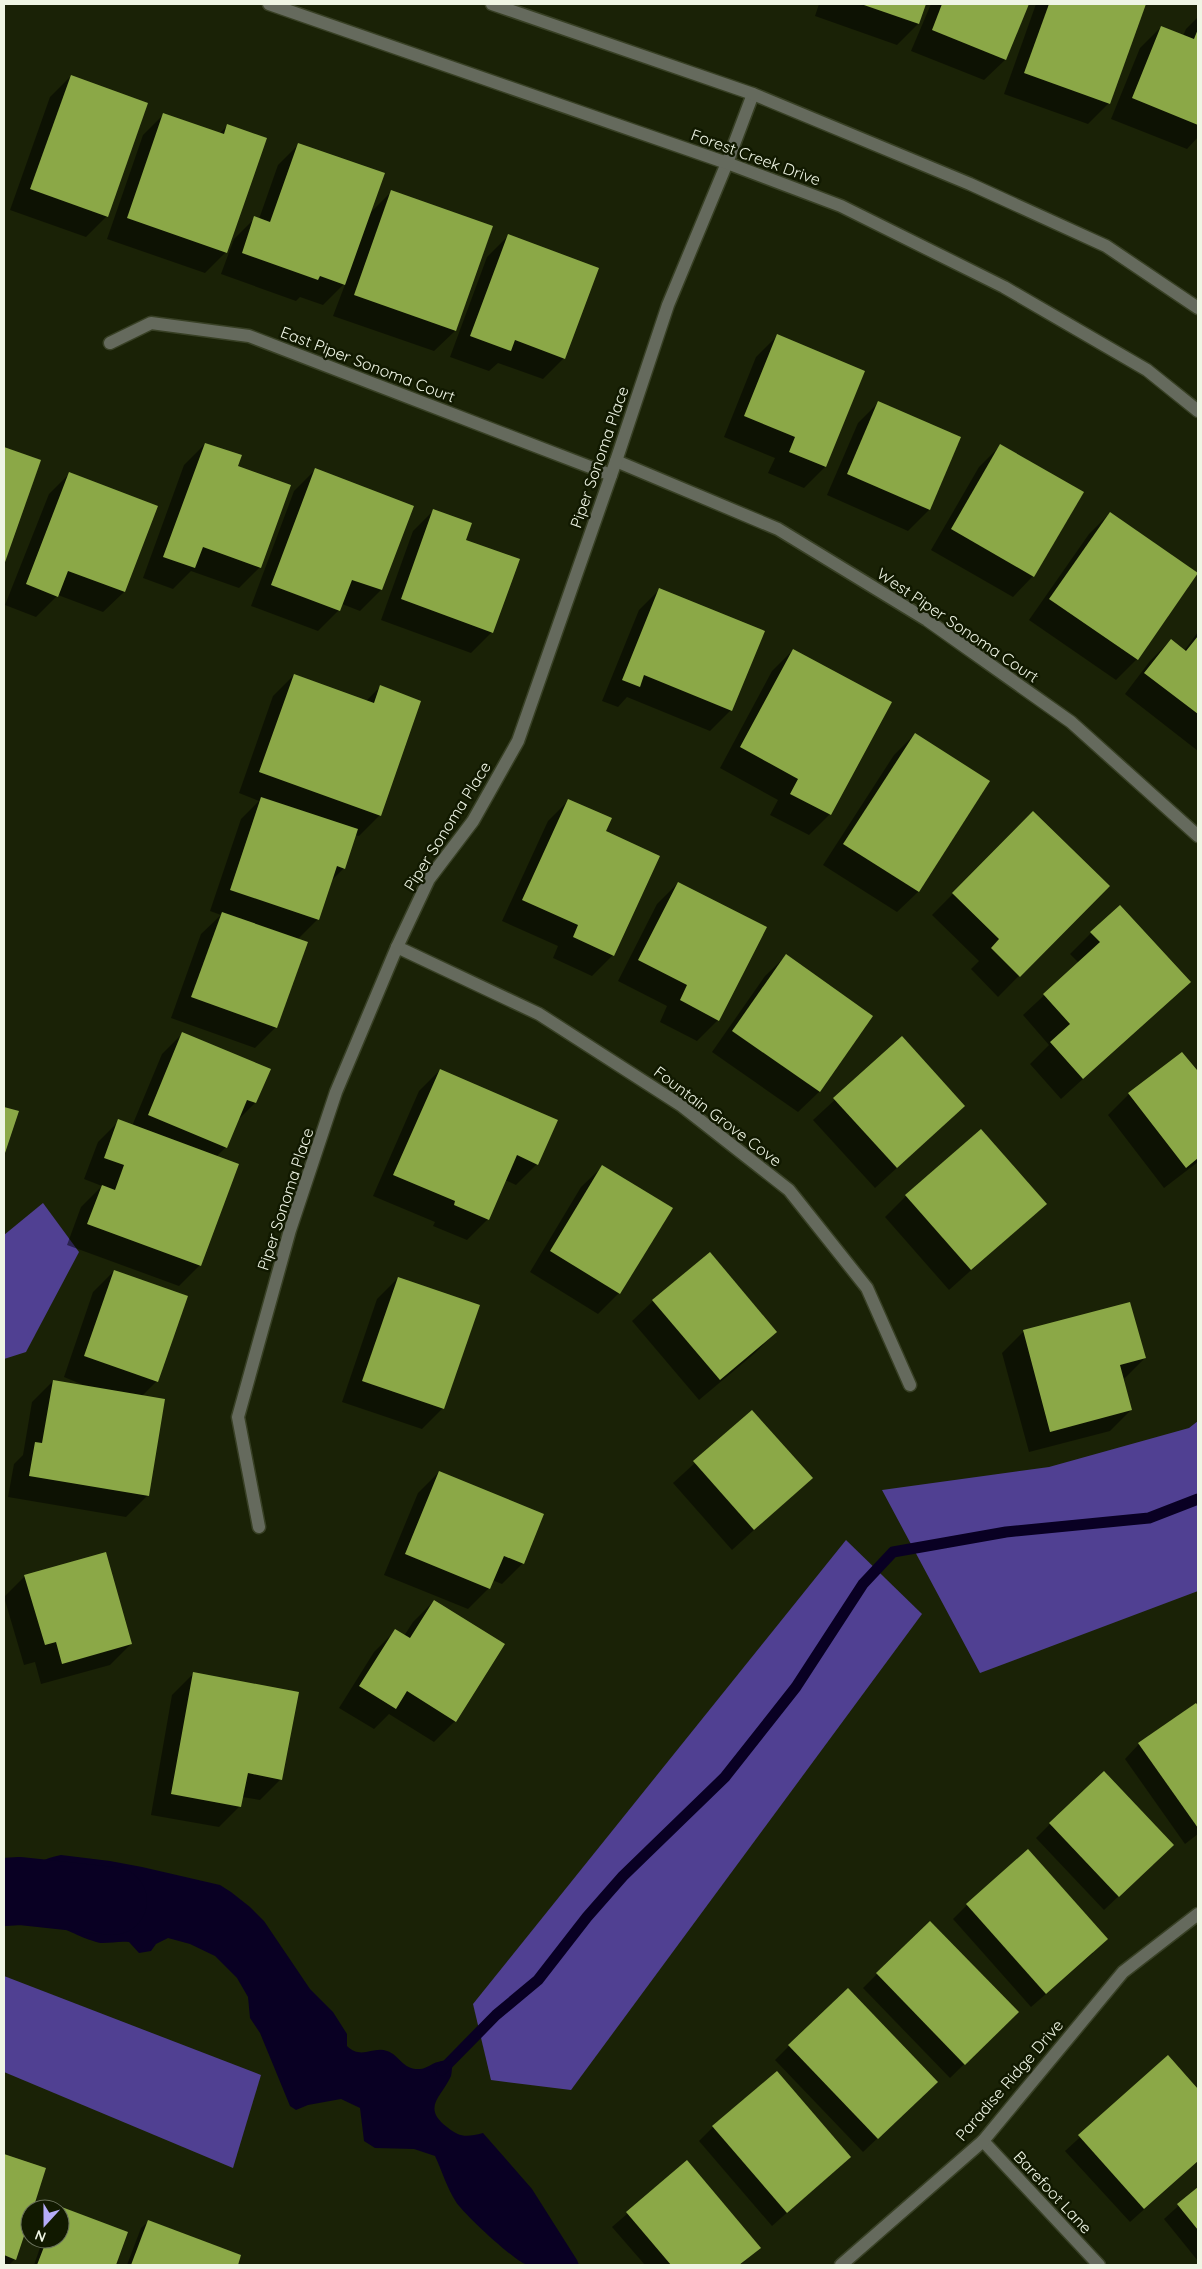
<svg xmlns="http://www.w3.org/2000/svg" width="1202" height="2269" viewBox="0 0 1202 2269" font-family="Quicksand,sans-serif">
  <rect width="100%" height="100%" fill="#1a2206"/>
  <g fill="#504092">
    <polygon points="43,1203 79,1252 26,1352 4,1359 4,1235"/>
    <polygon points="1198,1421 1198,1591 980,1673 882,1490 1049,1467 1189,1428"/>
    <polygon points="846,1540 922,1614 571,2090 491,2080 473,2004"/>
    <polygon points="4,1976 261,2075 233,2168 4,2072"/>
  </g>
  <path fill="#090023" d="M61,1855L110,1861L142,1867L220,1885L231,1892L250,1907L264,1921L310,1989L333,2012L347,2034V2046C361,2060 373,2046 387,2051C400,2055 402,2070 420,2069C426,2069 432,2063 438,2062C442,2060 448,2061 453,2061C452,2065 452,2072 451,2076C442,2097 421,2107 447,2127C460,2138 467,2137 483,2133L532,2189L577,2260L579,2265C562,2265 544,2268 528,2265C517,2264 463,2213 456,2202C447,2188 442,2171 435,2156L414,2149L375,2148L364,2141L360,2108L341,2099L308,2105L296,2110L290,2106L260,2033L250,2018L248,1997L237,1978L215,1956L190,1944L168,1938L156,1944L151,1951L139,1953L129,1942C119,1941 112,1943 102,1943C90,1943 33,1915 25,1905C19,1899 20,1887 20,1879C31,1864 43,1859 61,1855Z"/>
  <g fill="#0007">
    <polygon points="819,4 925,4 918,24 897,45 815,16"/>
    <polygon points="931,4 1027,4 1005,60 984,80 911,51"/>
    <polygon points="1036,4 1145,4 1109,103 1088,124 1004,94"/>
    <polygon points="1198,17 1198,137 1187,149 1111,119 1140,48 1161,27 1183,36 1186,29"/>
    <polygon points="71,76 107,216 86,237 10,210 50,97"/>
    <polygon points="164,114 219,134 227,126 226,252 205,273 107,239 143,135"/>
    <polygon points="299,144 369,214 392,191 455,331 434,351 333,316 346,282 323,305 300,297 296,301 221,274 234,239 255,218 259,219 278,165"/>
    <polygon points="508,236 564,358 543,379 498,363 489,371 450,357 487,257"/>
    <polygon points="777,336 825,467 804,488 768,473 775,458 724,437 756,357"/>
    <polygon points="879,402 960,438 929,510 908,531 827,495 858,423"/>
    <polygon points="205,444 237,466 260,567 239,588 191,571 173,589 143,578 184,465"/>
    <polygon points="1000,446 1033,576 1013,597 931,550 979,467"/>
    <polygon points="4,448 39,460 4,562"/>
    <polygon points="315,470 412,507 381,590 360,611 342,604 339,610 318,631 251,606 294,491"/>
    <polygon points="70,473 156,507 124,592 103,612 58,595 36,617 5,605 49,494"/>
    <polygon points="434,510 465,540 492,632 471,653 381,620 413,531"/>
    <polygon points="1110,513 1197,574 1137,659 1116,680 1029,620 1089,534"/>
    <polygon points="660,589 731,710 710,731 627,697 618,707 602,701 639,610"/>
    <polygon points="1198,632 1198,751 1125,694 1150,661 1171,640 1184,651"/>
    <polygon points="793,650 830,814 809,835 770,815 778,800 720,768 772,671"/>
    <polygon points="294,675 366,701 380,687 380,815 359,836 355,835 344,868 331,881 318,919 297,940 276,1027 255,1048 171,1018 201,934 221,915 210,911 241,819 259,801 239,793 273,696"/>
    <polygon points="915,734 989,781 918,892 897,912 823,865 894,755"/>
    <polygon points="569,800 605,832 613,955 592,976 553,958 558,946 502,921 548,821"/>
    <polygon points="1033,813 1108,886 998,997 971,969 979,961 932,915"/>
    <polygon points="678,883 718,1020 697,1041 660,1022 667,1006 618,981 657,904"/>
    <polygon points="1091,933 1189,982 1061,1099 1030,1064 1049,1045 1023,1015 1079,963 1070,954"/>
    <polygon points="786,956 872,1016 819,1092 798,1112 712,1052 765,976"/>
    <polygon points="183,1033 255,1103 237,1121 226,1147 216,1157 200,1265 179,1286 67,1245 81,1207 102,1186 84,1179 98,1142 119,1121 132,1126 162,1054"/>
    <polygon points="902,1038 964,1106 875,1188 813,1120"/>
    <polygon points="1182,1053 1197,1072 1198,1071 1198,1162 1164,1188 1108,1115 1129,1094"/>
    <polygon points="440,1070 537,1164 516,1185 505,1180 488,1219 467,1240 433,1226 435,1222 373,1196 419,1091"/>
    <polygon points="602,1167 619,1293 598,1314 530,1272 581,1187"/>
    <polygon points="906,1196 1045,1204 949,1290 885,1217"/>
    <polygon points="114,1271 157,1381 141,1397 163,1400 147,1496 126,1517 8,1497 14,1464 23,1455 32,1402 53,1381 88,1387 64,1377 93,1292"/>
    <polygon points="398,1278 443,1408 422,1429 342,1402 377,1299"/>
    <polygon points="653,1301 776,1332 755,1353 699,1400 632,1321"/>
    <polygon points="1130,1304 1145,1358 1124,1379 1131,1410 1110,1431 1029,1452 1002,1353 1023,1332"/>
    <polygon points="752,1411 811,1478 732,1550 673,1483"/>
    <polygon points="439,1472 523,1563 502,1584 492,1580 489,1588 468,1609 384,1575 418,1493"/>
    <polygon points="25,1576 131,1644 110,1665 41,1684 35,1662 24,1665 4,1597"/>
    <polygon points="434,1601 455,1721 434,1742 389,1714 374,1729 339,1708 374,1652 395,1631 404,1636 413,1622"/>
    <polygon points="193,1674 281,1779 260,1800 242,1797 240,1806 219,1827 151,1815 172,1695"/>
    <polygon points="1195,1704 1198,1709 1198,1834 1185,1844 1125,1759 1139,1744"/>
    <polygon points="1050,1824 1158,1859 1104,1910 1036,1838"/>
    <polygon points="967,1905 1093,1953 1031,2007 953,1919"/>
    <polygon points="877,1974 1003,2026 950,2078 863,1988"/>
    <polygon points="789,2046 922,2096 863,2152 775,2060"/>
    <polygon points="1168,2057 1198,2091 1198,2161 1130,2222 1065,2151"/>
    <polygon points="713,2127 849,2157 772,2226 699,2141"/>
    <polygon points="4,2155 44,2168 15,2259 9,2265 4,2264"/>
    <polygon points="687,2162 759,2247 740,2265 645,2265 612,2227"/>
    <polygon points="1198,2188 1198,2261 1164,2219"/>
    <polygon points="59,2208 127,2233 115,2265 34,2265 43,2239 60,2239"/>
    <polygon points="148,2222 240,2256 236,2265 127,2265 141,2228"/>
  </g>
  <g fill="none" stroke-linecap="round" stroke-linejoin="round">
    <polyline stroke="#090023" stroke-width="11" points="442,2070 496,2015 538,1980 587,1917 623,1876 725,1777 796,1687 863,1584 893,1552 1006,1532 1149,1518 1198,1499"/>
    <polyline stroke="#090023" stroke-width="68" points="4,1892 20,1891 113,1901"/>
  </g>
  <g fill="#8ba847">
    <polygon points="861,4 926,4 919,24"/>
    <polygon points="942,4 1029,4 1006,60 932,30"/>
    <polygon points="1049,4 1146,4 1110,104 1024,73"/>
    <polygon points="1161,26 1194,39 1198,29 1198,125 1132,98"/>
    <polygon points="71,75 148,103 108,217 30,189"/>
    <polygon points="163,113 224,134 227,124 267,138 227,253 127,218"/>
    <polygon points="298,143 385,173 345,285 320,276 318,280 242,253 254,216 270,222"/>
    <polygon points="391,190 493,226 456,331 354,295"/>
    <polygon points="508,234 599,268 565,359 515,340 511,351 470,336"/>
    <polygon points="777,334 865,371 826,467 789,452 795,437 744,416"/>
    <polygon points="878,401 961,437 930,510 847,474"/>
    <polygon points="205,443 242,455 238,466 291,485 261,568 203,547 195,568 163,557"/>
    <polygon points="1000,444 1084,492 1034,577 951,529"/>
    <polygon points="4,447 41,460 4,565"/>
    <polygon points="315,468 414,506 382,590 352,580 340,611 271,585"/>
    <polygon points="69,472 158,506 125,592 68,571 58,597 26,584"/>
    <polygon points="433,509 472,523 466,540 520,559 493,633 401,599"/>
    <polygon points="1110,512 1198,573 1138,660 1049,599"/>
    <polygon points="659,588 765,631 732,711 644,675 640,687 622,680"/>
    <polygon points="1198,636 1198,714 1144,673 1171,639 1186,651"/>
    <polygon points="793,649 892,702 831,815 790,794 798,779 740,747"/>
    <polygon points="294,674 374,703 380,685 421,701 381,816 259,772"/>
    <polygon points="915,733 990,781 919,892 843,844"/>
    <polygon points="261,797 358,829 345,869 337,866 319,920 230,890"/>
    <polygon points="568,799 612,818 606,831 660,856 614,956 573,937 578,925 522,900"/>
    <polygon points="1033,811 1110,886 1020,977 991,948 999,939 952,893"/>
    <polygon points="678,882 767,927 719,1021 680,1000 687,985 638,960"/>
    <polygon points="1120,905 1191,982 1083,1079 1050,1042 1070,1024 1043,994 1100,942 1090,932"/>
    <polygon points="222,912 308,942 277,1028 191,997"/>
    <polygon points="786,954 873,1016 820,1092 732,1031"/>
    <polygon points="182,1032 271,1069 256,1103 247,1100 227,1148 148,1115"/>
    <polygon points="902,1036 965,1106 897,1168 833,1098"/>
    <polygon points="1182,1052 1197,1070 1198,1069 1198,1158 1186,1168 1128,1093"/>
    <polygon points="440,1069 558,1120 538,1165 517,1155 489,1220 454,1205 455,1201 393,1175"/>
    <polygon points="4,1107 19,1111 4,1156"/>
    <polygon points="118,1119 239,1164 201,1266 87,1224 102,1185 115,1190 124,1165 104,1158"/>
    <polygon points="981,1129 1047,1204 971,1270 905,1195"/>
    <polygon points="602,1165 673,1208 620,1294 550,1251"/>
    <polygon points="710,1252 777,1332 720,1380 652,1300"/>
    <polygon points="114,1270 188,1296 158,1382 84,1356"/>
    <polygon points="398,1277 480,1305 444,1409 362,1381"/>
    <polygon points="1130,1302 1146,1358 1120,1365 1132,1410 1050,1432 1023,1330"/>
    <polygon points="53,1380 165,1399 149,1496 29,1476 35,1442 42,1443"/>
    <polygon points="752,1410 813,1478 754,1530 693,1461"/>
    <polygon points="439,1471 544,1514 524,1564 504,1556 490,1589 405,1554"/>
    <polygon points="106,1552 132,1644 62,1664 56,1642 45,1645 24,1575"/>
    <polygon points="434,1600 505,1644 456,1722 407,1691 396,1709 359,1686 395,1629 410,1638"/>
    <polygon points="193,1672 299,1692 282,1780 248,1773 241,1807 171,1794"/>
    <polygon points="1196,1703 1198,1706 1198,1828 1138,1743"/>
    <polygon points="1104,1771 1174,1845 1119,1897 1049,1823"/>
    <polygon points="1028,1849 1108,1939 1046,1994 966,1904"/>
    <polygon points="930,1921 1019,2012 965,2065 876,1973"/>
    <polygon points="848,1988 938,2082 878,2139 788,2045"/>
    <polygon points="1168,2055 1198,2089 1198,2161 1144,2209 1078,2135"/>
    <polygon points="777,2071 851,2157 787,2213 712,2126"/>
    <polygon points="4,2154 46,2168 33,2209 30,2209 30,2218 16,2260 4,2255"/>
    <polygon points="687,2160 761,2248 739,2265 671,2265 626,2212"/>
    <polygon points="1198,2187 1198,2230 1177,2204"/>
    <polygon points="59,2206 128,2232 116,2265 37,2265 47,2239 60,2239"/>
    <polygon points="148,2220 241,2255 238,2265 131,2265"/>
  </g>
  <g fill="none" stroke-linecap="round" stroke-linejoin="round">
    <g stroke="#384025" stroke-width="15">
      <g id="minor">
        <polyline points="110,343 151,323 249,336 611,475"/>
        <polyline points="616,461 778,529 927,620 1071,722 1198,836"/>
        <polyline points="397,947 539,1014 682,1106 789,1190 867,1288 910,1385"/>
        <polyline points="259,1527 238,1417 290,1230 336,1092 397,947 429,879 473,821 518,741 616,461 668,305 727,163 753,94"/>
        <polyline points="983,2141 1099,2265"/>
        <polyline points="841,2265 983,2141 1123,1972 1198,1914"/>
      </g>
    </g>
    <g stroke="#384025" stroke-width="15">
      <g id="tertiary">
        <polyline points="269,4 727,163 841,206 1004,287 1147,370 1198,411"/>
        <polyline points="492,4 753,94 970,184 1106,246 1198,308"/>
      </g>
    </g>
    <use href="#minor" stroke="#656a5d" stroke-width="12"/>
    <use href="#tertiary" stroke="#656a5d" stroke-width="12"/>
  </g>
  <g text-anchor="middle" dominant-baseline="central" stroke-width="5" stroke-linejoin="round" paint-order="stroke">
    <g font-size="16" fill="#eff5e4" stroke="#111900">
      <text transform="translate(756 157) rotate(20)">Forest Creek Drive</text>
      <text transform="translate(368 364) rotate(21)">East Piper Sonoma Court</text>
      <text transform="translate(599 457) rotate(-71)">Piper Sonoma Place</text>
      <text transform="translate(958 625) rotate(34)">West Piper Sonoma Court</text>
      <text transform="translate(447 826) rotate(-58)">Piper Sonoma Place</text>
      <text transform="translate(718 1116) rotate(37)">Fountain Grove Cove</text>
      <text transform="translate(285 1199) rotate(-72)">Piper Sonoma Place</text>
      <text transform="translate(1009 2080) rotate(-49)">Paradise Ridge Drive</text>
      <text transform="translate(1053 2192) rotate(47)">Barefoot Lane</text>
    </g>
  </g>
  <rect width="1202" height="2269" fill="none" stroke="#eff5e4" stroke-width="10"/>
  <g transform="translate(45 2224) rotate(201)"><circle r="24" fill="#111900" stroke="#6a715b"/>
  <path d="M0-4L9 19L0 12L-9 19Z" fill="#b5acf8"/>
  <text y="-8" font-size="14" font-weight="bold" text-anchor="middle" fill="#eff5e4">N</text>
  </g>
</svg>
